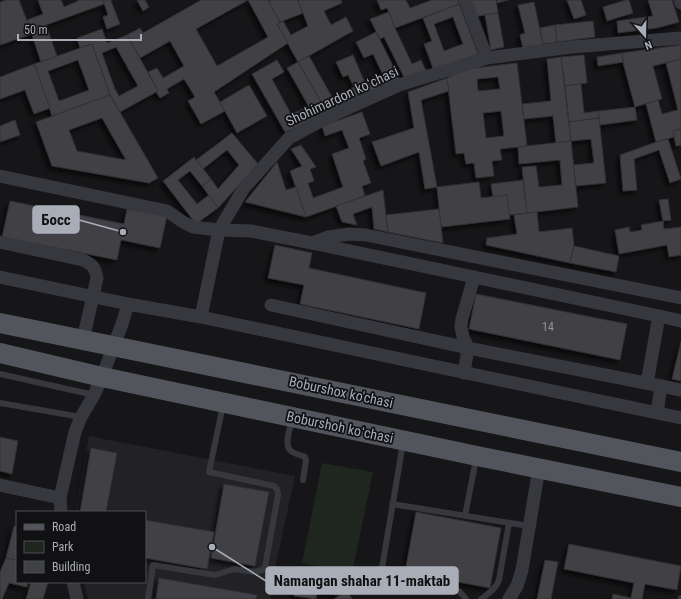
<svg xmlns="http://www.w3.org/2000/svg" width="681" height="599" viewBox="0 0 681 599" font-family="'Roboto Condensed',sans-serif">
  <defs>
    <filter id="shadow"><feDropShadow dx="-3.5" dy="3.5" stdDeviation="2" flood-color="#0009"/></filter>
  </defs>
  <rect width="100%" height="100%" fill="#161618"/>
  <polygon fill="#222225" points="89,436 295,476 271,587 271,599 88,599 84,582 145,582 145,512 75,512"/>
  <polygon fill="#1e261f" points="322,463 373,472 352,573 302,563"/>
  <g fill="#404145" stroke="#303034" fill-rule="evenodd" filter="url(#shadow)">
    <polygon points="6,0 19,0 32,34 0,45 0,2"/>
    <polygon points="38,0 61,0 64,7 78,1 78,0 103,0 104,4 46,25 57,56 41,62 27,20 43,14"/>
    <polygon points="103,0 112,0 111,1 120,24 107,29 103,17 108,15"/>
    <polygon points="137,0 145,0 149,7 143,11"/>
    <polygon points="201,0 248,0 196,29 217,66 268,37 248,0 268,0 280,22 277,24 288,43 214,92 225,111 201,124 188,101 195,97 184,79 167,89 169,93 160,98 156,92 158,91 148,72 157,68 163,78 184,66 170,41 140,58 127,35 140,28 143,33"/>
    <polygon points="272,0 298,0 303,13 280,22 268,1"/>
    <polygon points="298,0 341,0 342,3 324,11 331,25 346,17 353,31 298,62 277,24 283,21 291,35 308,26"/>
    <polygon points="377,0 406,0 410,8 432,0 458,0 459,4 395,28 387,8 381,10"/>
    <polygon points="469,0 496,0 498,13 472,17"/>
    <polygon points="497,0 508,0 497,3"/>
    <polygon points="567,0 581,0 586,15 574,19"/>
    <polygon points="626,0 629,0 633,13 607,21 603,7"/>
    <polygon points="648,0 672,0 679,22 657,28 618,33 617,21 653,16"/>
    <polygon points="534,2 543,44 523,49 520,35 525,33 518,5"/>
    <path d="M459,4L478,54L434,71L424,44L432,41L423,18ZM453,17L463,44L444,51L434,24Z"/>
    <polygon points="389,12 395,28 412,64 421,60 427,73 406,81 384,37 380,39 370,19"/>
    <polygon points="498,13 504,47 491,50 485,15"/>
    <polygon points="593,21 595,37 557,42 555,25"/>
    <polygon points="555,25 557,42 543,44 540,28"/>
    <path d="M102,29L107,43L127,35L158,91L120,112L110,95L92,44L80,48L77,38ZM116,47L138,86L119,96L115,89L102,53Z"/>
    <polygon points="376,32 401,82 328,114 298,62 309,56 332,97 354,87 348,75 343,77 336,62 353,55 365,83 383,75 373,54 364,58 356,42"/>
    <path d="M92,44L110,95L52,116L34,64ZM78,60L89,90L59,101L48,71Z"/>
    <polygon points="681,45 681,59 653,66 662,99 635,107 623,62 622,53"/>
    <polygon points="622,53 623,62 598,66 597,57"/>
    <polygon points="584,55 587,83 565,86 561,57"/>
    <polygon points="561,57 571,141 556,143 553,116 524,119 522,104 551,101 547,59"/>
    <polygon points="681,59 681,129 673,131 674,137 656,142 646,104 658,100 662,114 678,110 666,63"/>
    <polygon points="277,60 284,72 272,79 291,114 309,107 287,68 298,62 328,114 285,132 252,74"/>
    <path d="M517,63L527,146L500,149L502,160L492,161L494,176L476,178L474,163L466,164L464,153L456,154L447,78L466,69ZM498,77L500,89L478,91L477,79ZM501,111L504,136L486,138L483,113Z"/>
    <polygon points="34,64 50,108 34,114 25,90 0,99 0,77"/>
    <polygon points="447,78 449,91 421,100 437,187 425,189 419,152 381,166 372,142 414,128 408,92"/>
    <polygon points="581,84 584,113 598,111 599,118 569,122 565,86"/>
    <polygon points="249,85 267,116 237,133 220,102"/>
    <path d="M110,95L158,178L149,183L52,166L36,122ZM102,118L126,160L77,151L69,130Z"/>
    <polygon points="635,107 637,120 600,125 598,111"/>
    <polygon points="362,112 370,134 359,138 366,159 363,161 371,183 362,186 365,196 306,217 290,171 302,166 291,149 301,145 316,167 310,169 314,181 308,183 313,198 343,187 332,154 349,148 342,130 325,136 322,126"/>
    <polygon points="599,118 606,183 576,186 573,165 594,163 591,139 571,141 569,122"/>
    <polygon points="15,120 20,135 0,142 0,126"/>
    <polygon points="681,129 681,145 676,146 673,131"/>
    <polygon points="232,133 258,164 218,208 202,186 211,179 218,189 239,165 227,150 203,169 196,160"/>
    <polygon points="668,139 681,179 670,183 659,150 634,159 637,190 623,191 620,155 656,142"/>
    <polygon points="571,141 578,207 527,213 522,167 536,166 539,187 562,185 560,160 519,164 518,147"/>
    <polygon points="194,157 211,179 202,186 190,171 178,180 197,204 209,195 218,208 196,224 163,181"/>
    <polygon points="277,162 286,190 296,187 306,217 245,202"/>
    <polygon points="523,180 527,213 509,215 507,195 493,197 491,184"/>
    <polygon points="479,182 481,198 507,195 510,219 441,227 437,187"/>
    <polygon points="383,190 388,232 374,229 372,207 353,214 357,225 342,222 336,206"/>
    <polygon points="668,199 671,220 663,221 659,200"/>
    <polygon points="10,201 124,224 127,209 167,216 160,248 121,240 117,260 2,237"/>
    <polygon points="439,209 443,243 388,232 386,215"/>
    <polygon points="537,212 539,232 572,228 574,246 570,263 486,245 487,238 517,234 514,215"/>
    <polygon points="663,221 664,229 681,227 681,255 669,257 667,245 619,254 615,230 629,227 630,232 642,230 641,225"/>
    <polygon points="275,245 312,253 309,268 426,293 419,329 300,304 304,285 268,278"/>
    <polygon points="574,246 619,256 616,272 570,263"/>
    <polygon points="476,294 627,324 620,360 469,329"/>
    <polygon points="681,342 681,381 672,379"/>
    <polygon points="0,437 18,441 12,474 0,471"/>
    <polygon points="91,448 117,453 106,512 80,512"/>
    <polygon points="224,484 269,492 255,566 211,558"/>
    <polygon points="416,512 501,528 490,588 405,572"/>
    <polygon points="145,520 214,532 207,569 145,558"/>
    <polygon points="14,526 17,526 17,560 6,558"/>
    <polygon points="569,544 681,566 677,590 645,584 642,599 612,599 613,594 631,598 634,583 564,569"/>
    <polygon points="6,558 17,560 17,582 28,582 27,587 9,583 2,599 0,599 0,572"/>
    <polygon points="545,560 558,562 551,599 537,599"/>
    <polygon points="288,569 342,578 339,595 285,585"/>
    <polygon points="159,578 257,595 256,599 156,599"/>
    <polygon points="31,582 48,582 43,599 26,599"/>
    <polygon points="295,587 317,591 316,599 294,596"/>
    <polygon points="347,591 352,599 334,599"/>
  </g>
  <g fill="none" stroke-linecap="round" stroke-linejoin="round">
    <g stroke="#37383d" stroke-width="6">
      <polyline points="0,374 94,395"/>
      <polyline points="0,403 81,417"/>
      <path d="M292,421C290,428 284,444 290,450C293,454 301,455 305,457L306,460L303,480"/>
      <path d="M403,443L382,568C384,574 388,577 394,579L453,589L460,592L466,599"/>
      <polyline points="392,504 529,526"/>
      <polyline points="465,516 476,459"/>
      <polyline points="148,599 153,565 215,575 234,569 255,572 262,570 265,567 278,495 277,489 274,486 209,472 223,405"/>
      <path d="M481,599C489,593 496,589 499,580L509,523"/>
      <polyline points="681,599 681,598"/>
    </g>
    <g stroke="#37383d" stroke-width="13">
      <polyline points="465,0 487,58"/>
      <polyline points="680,0 681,3"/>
      <polyline points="0,176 167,211 183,222 193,227 219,230 251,231 312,243 328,237 349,234 366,235 681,298"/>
      <path d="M0,242L83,260C93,265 95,267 97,278L83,340"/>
      <polyline points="312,243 474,277"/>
      <polyline points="0,277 128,304"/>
      <polyline points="271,305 468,348 681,390"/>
      <polyline points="659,316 681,321"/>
      <polyline points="201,317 681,418"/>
      <polyline points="464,373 468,348 463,337 461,327 462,319 474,277 659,316 647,383"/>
      <polyline points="657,413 661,386"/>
      <polyline points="0,485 60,498"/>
      <polyline points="61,512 60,498 75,432 81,417 94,395 102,377 122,324 128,304 201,317 219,230 244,188 289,138 326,118 399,85 487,58 572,47 681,38"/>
      <polyline points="73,582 77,599"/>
      <polyline points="509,599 517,586 522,570 539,468"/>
    </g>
    <g stroke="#53555c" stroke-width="20">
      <polyline points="0,323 681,462"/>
      <polyline points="0,353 102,377 477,456 681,497"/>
    </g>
  </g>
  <g text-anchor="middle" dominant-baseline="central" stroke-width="3.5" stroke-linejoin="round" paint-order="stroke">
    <g font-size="12" fill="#8e929b">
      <text x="548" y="327">14</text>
    </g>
    <g font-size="14" fill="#a8adb8" stroke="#111113">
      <text transform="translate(342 96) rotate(-25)">Shohimardon koʻchasi</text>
      <text transform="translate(341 392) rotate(12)">Boburshox ko'chasi</text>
      <text transform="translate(340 427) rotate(12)">Boburshoh koʻchasi</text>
    </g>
  </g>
  <path fill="none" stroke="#a8adb8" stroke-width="1.5" d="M123 232L79 220M212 547L266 581"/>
  <g fill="#a8adb8" stroke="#111113" stroke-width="1.5">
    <circle cx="123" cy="232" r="4"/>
    <circle cx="212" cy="547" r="4"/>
  </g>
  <g fill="#a8adb8" stroke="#a8adb8" stroke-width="1.5">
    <rect x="33" y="206" width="46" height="27" rx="4"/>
    <rect x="266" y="567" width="192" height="27" rx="4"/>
  </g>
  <g font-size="15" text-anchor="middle" font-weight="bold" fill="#111">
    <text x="56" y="225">Босс</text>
    <text x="362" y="586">Namangan shahar 11-maktab</text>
  </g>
  <rect x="16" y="511" width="130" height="72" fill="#111113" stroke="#4d4f55"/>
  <rect x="24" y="524" width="20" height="6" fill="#53555c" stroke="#4d4f55"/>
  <text x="52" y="531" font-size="12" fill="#a8adb8">Road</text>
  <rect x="24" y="541" width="20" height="12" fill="#1e261f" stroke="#4d4f55"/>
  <text x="52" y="551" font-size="12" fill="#a8adb8">Park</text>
  <rect x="24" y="561" width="20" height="12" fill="#404145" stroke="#4d4f55"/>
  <text x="52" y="571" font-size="12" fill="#a8adb8">Building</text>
  <g transform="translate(645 36) rotate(160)" stroke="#111113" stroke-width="3" paint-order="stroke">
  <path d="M0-3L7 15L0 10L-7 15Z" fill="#a8adb8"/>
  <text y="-6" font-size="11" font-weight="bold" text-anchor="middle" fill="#a8adb8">N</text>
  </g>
  <path d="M18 34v6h123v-6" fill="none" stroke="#a8adb8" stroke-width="2"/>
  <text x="24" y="34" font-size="12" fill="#a8adb8" stroke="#111113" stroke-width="3" paint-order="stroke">50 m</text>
</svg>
